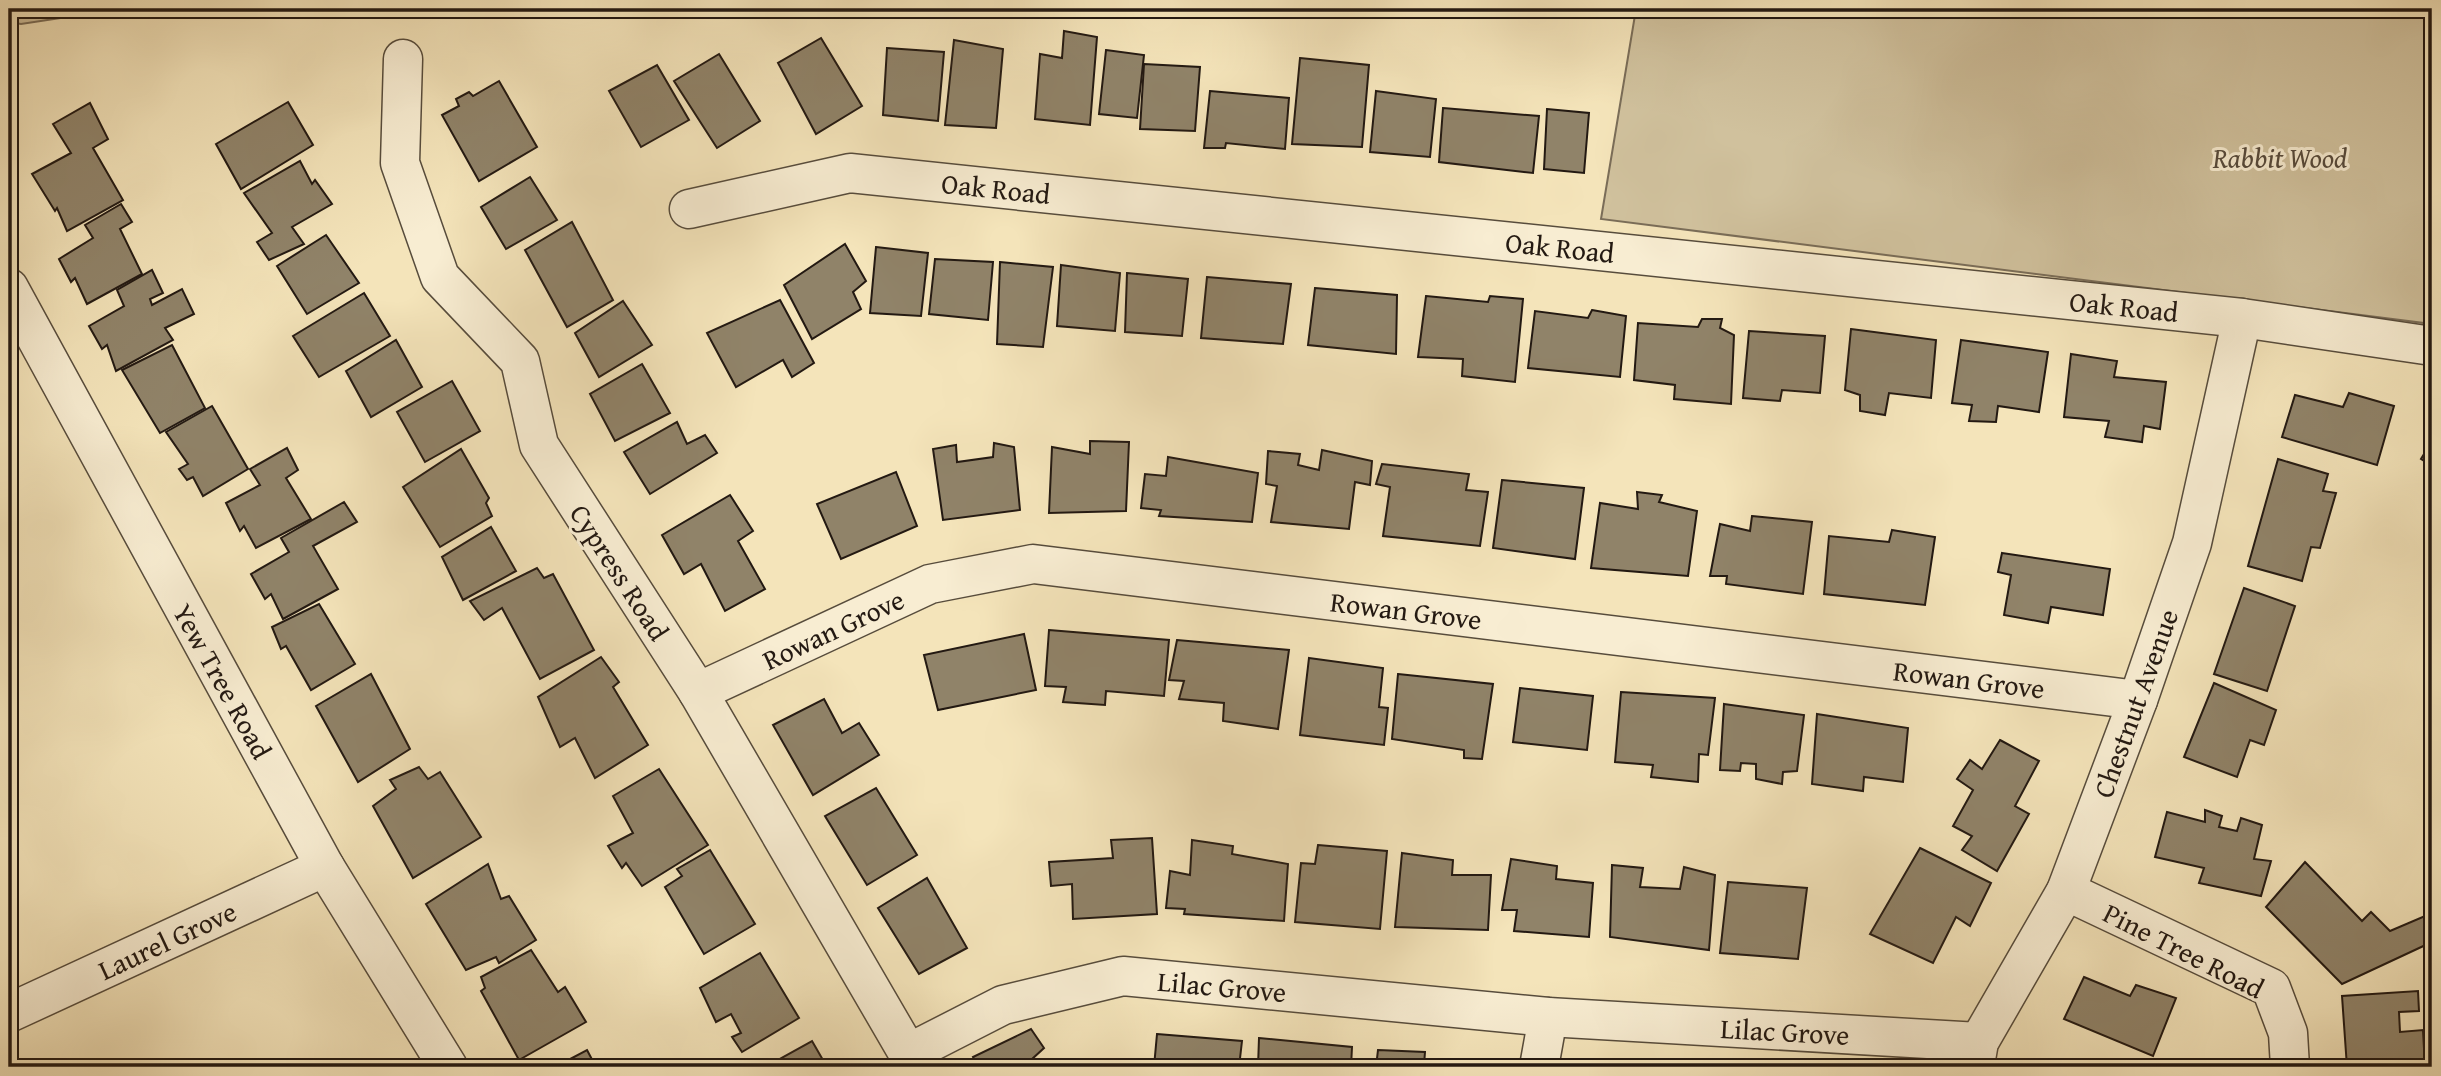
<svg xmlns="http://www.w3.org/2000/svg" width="2441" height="1076" viewBox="0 0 2441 1076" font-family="'Gentium Book Plus',serif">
  <rect width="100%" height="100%" fill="#f4e4ba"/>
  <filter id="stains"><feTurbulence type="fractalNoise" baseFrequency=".00286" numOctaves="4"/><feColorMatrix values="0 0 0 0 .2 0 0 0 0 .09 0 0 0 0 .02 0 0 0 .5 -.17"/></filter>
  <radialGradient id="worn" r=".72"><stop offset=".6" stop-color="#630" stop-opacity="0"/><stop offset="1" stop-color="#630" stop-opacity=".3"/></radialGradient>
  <g fill="#d0c19d" stroke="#7a6d58" stroke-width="2">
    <polygon points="12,9 120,9 21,24 9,22"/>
    <polygon points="1636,9 2432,9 2432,324 1601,219"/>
  </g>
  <g fill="#908369" stroke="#231912" stroke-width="2">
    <polygon points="1064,31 1097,37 1090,125 1035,119 1040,54 1062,58"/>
    <polygon points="821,38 862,106 816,134 778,63"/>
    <polygon points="954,40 1003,49 996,128 945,125"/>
    <polygon points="887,48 944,52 938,121 883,115"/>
    <polygon points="1106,50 1144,55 1137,118 1099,114"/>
    <polygon points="719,54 760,121 717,148 674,81"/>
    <polygon points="1300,58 1369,65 1362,147 1292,144"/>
    <polygon points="1144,64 1200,67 1195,131 1140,129"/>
    <polygon points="657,65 689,120 641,147 609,91"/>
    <polygon points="499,81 537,147 479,181 442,115 459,106 456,99 469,92 473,96"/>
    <polygon points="1210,91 1289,98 1285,149 1226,143 1225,148 1204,148"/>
    <polygon points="1376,91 1436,99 1430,157 1370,152"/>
    <polygon points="288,102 313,145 241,189 216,144"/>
    <polygon points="90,103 108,139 93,148 123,200 67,231 57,208 55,211 32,174 71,153 53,124"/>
    <polygon points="1443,108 1539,116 1533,173 1439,162"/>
    <polygon points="1547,109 1589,113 1584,173 1544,169"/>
    <polygon points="300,161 312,184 315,180 332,204 292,227 304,244 269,260 257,242 272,233 244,193"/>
    <polygon points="530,177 557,220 506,249 481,207"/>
    <polygon points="121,204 132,222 120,229 142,274 87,304 75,278 71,282 59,259 93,238 85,225"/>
    <polygon points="572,222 613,300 567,327 525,250"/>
    <polygon points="326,235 359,283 307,314 277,266"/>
    <polygon points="845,244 866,281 853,292 861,309 812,339 784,285"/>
    <polygon points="876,247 928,253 921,316 870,313"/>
    <polygon points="935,259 993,262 988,320 929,314"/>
    <polygon points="1000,262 1053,267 1043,347 997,344"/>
    <polygon points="1061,265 1120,273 1115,331 1057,326"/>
    <polygon points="152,270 163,293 150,299 152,305 182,289 194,314 165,328 173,340 116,371 107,345 102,349 89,326 124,306 117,290"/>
    <polygon points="1127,273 1188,279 1182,336 1125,332"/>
    <polygon points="1207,277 1291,284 1283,344 1201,338"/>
    <polygon points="1315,288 1397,295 1396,354 1308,345"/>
    <polygon points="364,293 390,336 319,377 293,336"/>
    <polygon points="1426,296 1488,302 1490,296 1523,299 1515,382 1462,376 1463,359 1418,357"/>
    <polygon points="780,300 814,363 792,377 783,360 736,387 707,333"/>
    <polygon points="623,301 652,345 599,377 575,333"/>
    <polygon points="1592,310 1626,316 1620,377 1528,368 1535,311 1588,318"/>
    <polygon points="1702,319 1722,319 1720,328 1734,335 1731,404 1674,399 1675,385 1634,380 1638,323 1698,327"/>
    <polygon points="1851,329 1936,340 1931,398 1889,393 1885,415 1860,411 1860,395 1845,390"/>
    <polygon points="1749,331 1825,336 1820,393 1782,390 1780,401 1743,398"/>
    <polygon points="396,340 422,387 371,417 346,371"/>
    <polygon points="1961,340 2048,352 2039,412 1998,406 1996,422 1969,421 1972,405 1952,403"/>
    <polygon points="172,345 205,408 160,433 122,370"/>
    <polygon points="2071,354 2117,361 2114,377 2166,382 2160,429 2144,426 2142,442 2105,437 2109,421 2064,417"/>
    <polygon points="642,364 670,413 615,441 590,394"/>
    <polygon points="452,381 480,431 425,462 397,412"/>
    <polygon points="2349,393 2394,406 2377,465 2282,437 2295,395 2343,407"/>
    <polygon points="212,406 248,469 203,496 193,477 187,480 179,469 188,464 166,432"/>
    <polygon points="677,422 687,444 705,435 717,453 650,494 624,452"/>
    <polygon points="1090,441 1129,442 1126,511 1049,513 1052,447 1090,454"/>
    <polygon points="2432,441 2432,466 2421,459"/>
    <polygon points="994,443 1014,447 1020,510 943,520 933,449 956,445 957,462 993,457"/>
    <polygon points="287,448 298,470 286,478 311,519 256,548 244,526 240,531 226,503 260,485 250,469"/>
    <polygon points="461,449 489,498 486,503 492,516 440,547 403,487"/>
    <polygon points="1322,450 1372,461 1370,485 1355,482 1349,529 1271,522 1277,486 1266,484 1268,451 1300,454 1298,465 1319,470"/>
    <polygon points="1168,457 1258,473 1252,522 1159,516 1161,510 1141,508 1145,474 1166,476"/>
    <polygon points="2278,459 2328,474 2323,491 2336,493 2320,548 2311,547 2302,581 2248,566"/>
    <polygon points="1382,464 1469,474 1466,490 1488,492 1480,546 1383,536 1390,487 1376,484"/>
    <polygon points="896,472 917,526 841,559 817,504"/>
    <polygon points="1502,480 1584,488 1575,559 1493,548"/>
    <polygon points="1637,492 1662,495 1659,502 1697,511 1688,576 1591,568 1600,503 1638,509"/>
    <polygon points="730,495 753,531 738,541 765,589 725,611 701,564 684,574 662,535"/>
    <polygon points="344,502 357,522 313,546 338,589 283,619 271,594 265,599 251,574 289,552 281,538"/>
    <polygon points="1752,516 1812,522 1803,594 1726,584 1727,576 1710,576 1720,524 1750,531"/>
    <polygon points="491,527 516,571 463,600 442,557"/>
    <polygon points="1892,530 1935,537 1925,605 1824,594 1829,536 1889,542"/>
    <polygon points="2002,553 2110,569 2103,615 2051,607 2048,623 2004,615 2011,575 1998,572"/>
    <polygon points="537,568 544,578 553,574 594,650 540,679 502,608 484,620 470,601"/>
    <polygon points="2244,588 2295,606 2267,691 2214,674"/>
    <polygon points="319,604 355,664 311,690 286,646 281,649 272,627"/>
    <polygon points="1049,630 1169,640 1164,696 1106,691 1105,705 1063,702 1066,687 1045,686"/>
    <polygon points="1024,634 1036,690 938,710 924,655"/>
    <polygon points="1177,640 1289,650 1278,729 1223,721 1224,703 1179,699 1184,681 1169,680"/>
    <polygon points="601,657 619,682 613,687 648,745 595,778 575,738 560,747 538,697"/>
    <polygon points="1309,658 1383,668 1379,707 1388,708 1384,745 1300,735"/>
    <polygon points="371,674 410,749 358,782 316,706"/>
    <polygon points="1398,674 1493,684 1482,759 1464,758 1464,750 1392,739"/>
    <polygon points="2214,683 2276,710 2264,745 2250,740 2237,777 2184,757"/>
    <polygon points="1520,688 1593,696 1587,750 1513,742"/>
    <polygon points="1621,692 1715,698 1708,755 1699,754 1698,782 1651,777 1653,765 1615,762"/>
    <polygon points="824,699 842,733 859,723 879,755 813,795 773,725"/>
    <polygon points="1724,704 1804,715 1797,771 1783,772 1782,784 1756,779 1756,764 1741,763 1740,771 1720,770"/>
    <polygon points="1817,714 1908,728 1903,782 1864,777 1863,791 1812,784"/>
    <polygon points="2000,740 2039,761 2015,806 2029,814 1997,871 1962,850 1972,836 1953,826 1973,790 1957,779 1970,760 1982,769"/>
    <polygon points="419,767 428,779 440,772 481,837 413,878 373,806 396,789 390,780"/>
    <polygon points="659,769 708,845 642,886 626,863 622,868 608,846 633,833 613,796"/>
    <polygon points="876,788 917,855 867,885 825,816"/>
    <polygon points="2205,810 2222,816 2219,827 2237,831 2241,818 2262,825 2254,859 2271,861 2261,896 2199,883 2204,868 2155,857 2167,812 2205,822"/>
    <polygon points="1152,838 1157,914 1073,919 1072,884 1051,886 1049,862 1113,858 1111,840"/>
    <polygon points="1192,840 1233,846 1232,854 1288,864 1284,921 1184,914 1185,909 1166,908 1170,871 1190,875"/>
    <polygon points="1318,845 1387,851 1380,929 1295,922 1301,863 1315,864"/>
    <polygon points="1920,848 1991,883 1970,926 1956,917 1933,963 1870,934"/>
    <polygon points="710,850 755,924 704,954 665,887 682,876 677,869"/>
    <polygon points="1402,853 1453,860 1452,875 1491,875 1488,930 1395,927"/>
    <polygon points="1511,859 1557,866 1556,879 1593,883 1589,937 1514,931 1517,910 1502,910"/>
    <polygon points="2305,862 2362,921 2371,912 2390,931 2425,916 2432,928 2432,942 2342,984 2266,907"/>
    <polygon points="488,864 501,899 509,896 536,940 499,963 496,957 466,970 426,904"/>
    <polygon points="1612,865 1643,868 1640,887 1680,889 1684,867 1715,875 1709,950 1610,937"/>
    <polygon points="927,878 967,948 919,974 878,908"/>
    <polygon points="1728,882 1807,888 1798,959 1720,953"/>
    <polygon points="531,950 558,992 565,987 586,1022 519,1060 481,991 485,988 481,977"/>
    <polygon points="760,953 799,1018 742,1052 732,1037 741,1033 731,1014 716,1022 700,988"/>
    <polygon points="2084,977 2130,996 2136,985 2176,998 2153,1056 2064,1019"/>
    <polygon points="2418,991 2419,1011 2399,1012 2400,1032 2423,1030 2425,1067 2347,1067 2342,996"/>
    <polygon points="1031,1029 1044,1048 1031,1060 1035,1067 978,1067 973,1057"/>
    <polygon points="1157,1034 1242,1041 1239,1067 1154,1067"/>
    <polygon points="1259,1038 1352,1047 1351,1067 1258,1067"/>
    <polygon points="812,1041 827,1067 765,1067"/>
    <polygon points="587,1050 596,1067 555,1067"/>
    <polygon points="1378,1050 1425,1052 1424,1065 1447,1067 1376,1067"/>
  </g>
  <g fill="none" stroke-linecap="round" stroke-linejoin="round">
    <g stroke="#574c3c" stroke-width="41">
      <g id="street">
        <polyline points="403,59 400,163 440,277 520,361 539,445 698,692 916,1067"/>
        <polyline points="689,209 850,173 2242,318 2432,346"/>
        <polyline points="9,288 325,867 448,1067"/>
        <polyline points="698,692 930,584 1033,564 2138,700"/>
        <polyline points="2066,891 2271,988 2288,1033 2290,1067"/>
        <polyline points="9,1013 325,867"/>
        <polyline points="909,1053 1003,1005 1123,976 1548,1017 1979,1042"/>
        <polyline points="1975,1065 1979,1042 2066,891 2138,700 2192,543 2242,318"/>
        <polyline points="1539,1067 1548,1017"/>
      </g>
    </g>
    <use href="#street" stroke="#f8edd2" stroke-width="38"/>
  </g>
  <g text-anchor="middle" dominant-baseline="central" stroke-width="6" stroke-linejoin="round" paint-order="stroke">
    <g font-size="28" font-style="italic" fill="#574b3c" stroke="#f8edd2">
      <text x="2280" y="157">Rabbit Wood</text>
    </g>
    <g font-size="28" fill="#231912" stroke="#f8edd2">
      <text transform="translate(996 188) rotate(6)">Oak Road</text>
      <text transform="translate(1560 247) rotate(6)">Oak Road</text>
      <text transform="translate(2124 306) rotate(6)">Oak Road</text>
      <text transform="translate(620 572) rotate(57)">Cypress Road</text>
      <text transform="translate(1406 610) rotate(7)">Rowan Grove</text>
      <text transform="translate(833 629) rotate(-25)">Rowan Grove</text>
      <text transform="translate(1969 679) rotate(7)">Rowan Grove</text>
      <text transform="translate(223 681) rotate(61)">Yew Tree Road</text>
      <text transform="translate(2135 703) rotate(-70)">Chestnut Avenue</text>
      <text transform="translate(167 940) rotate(-25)">Laurel Grove</text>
      <text transform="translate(2184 950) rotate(27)">Pine Tree Road</text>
      <text transform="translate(1222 986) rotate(5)">Lilac Grove</text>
      <text transform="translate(1785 1031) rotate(3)">Lilac Grove</text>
    </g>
  </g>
  <rect width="2441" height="1076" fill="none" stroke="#f4e4ba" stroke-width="35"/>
  <rect x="10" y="10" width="2420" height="1055" fill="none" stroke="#231912" stroke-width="3.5"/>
  <rect x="18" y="18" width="2406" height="1041" fill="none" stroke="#231912" stroke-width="2"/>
  <rect width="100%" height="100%" filter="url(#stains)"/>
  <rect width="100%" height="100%" fill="url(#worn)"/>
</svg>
